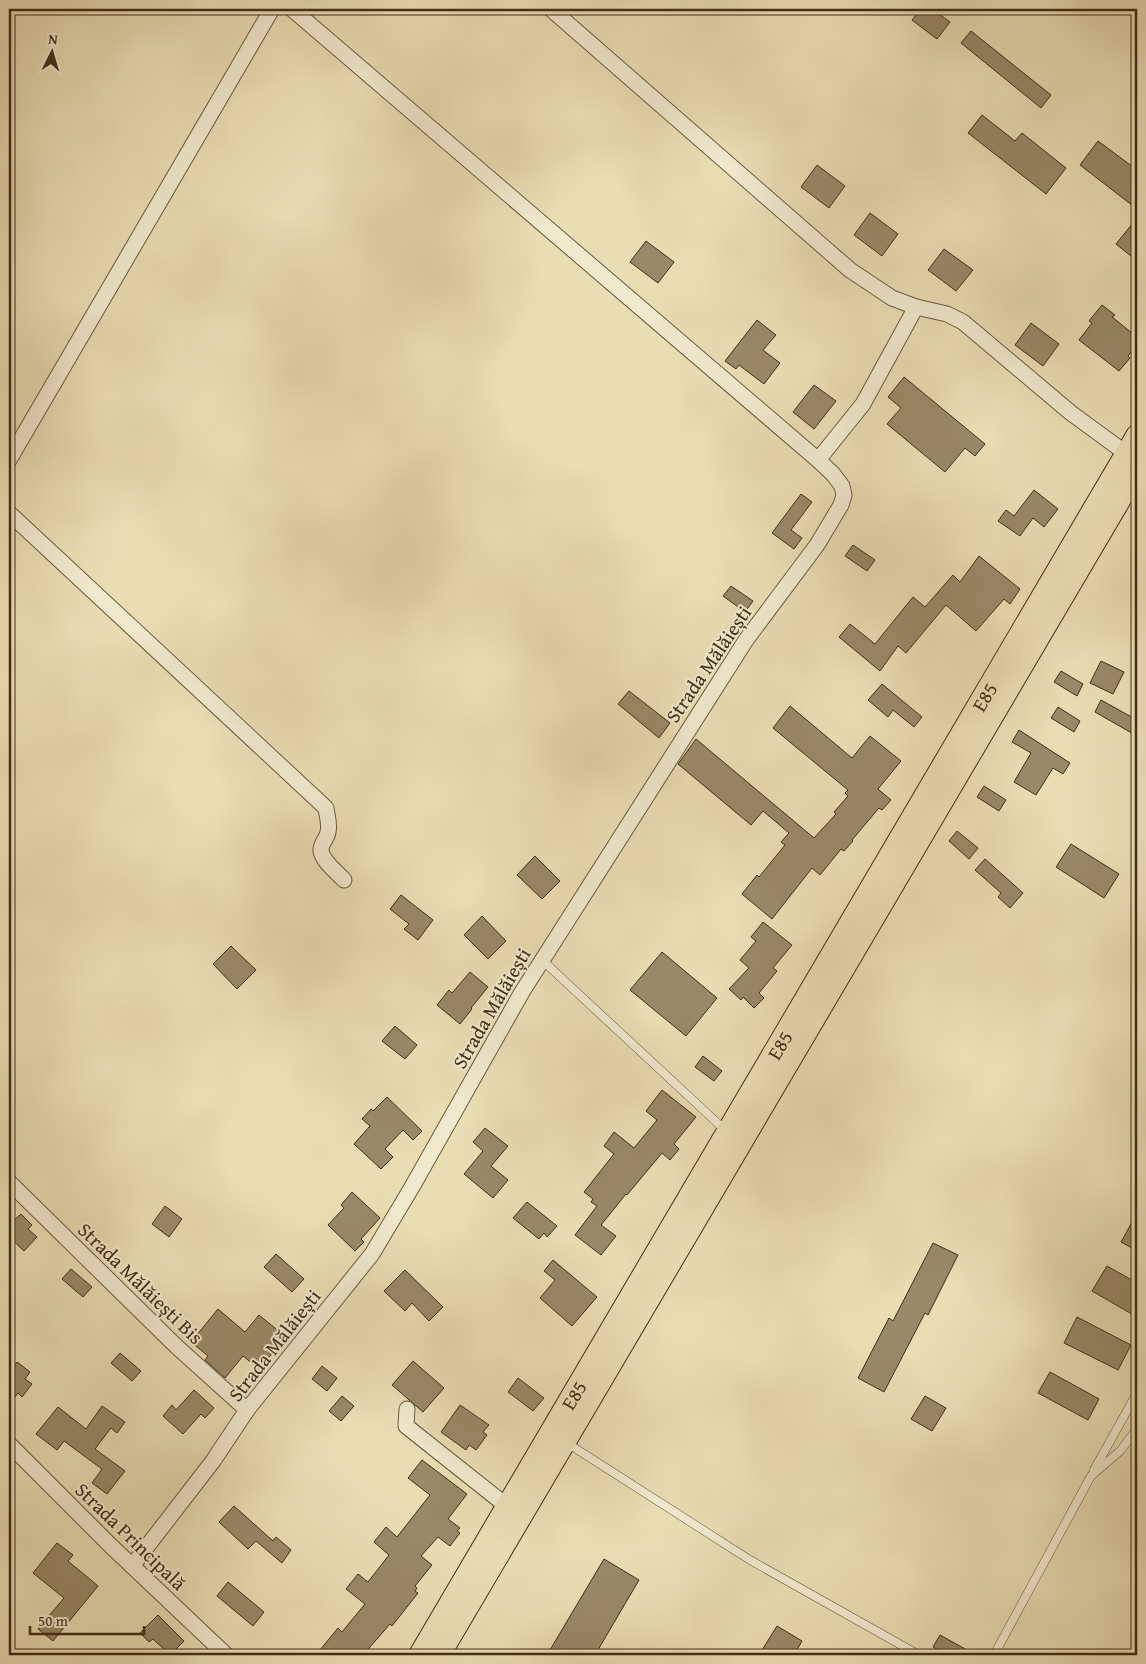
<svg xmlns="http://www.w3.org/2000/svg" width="1146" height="1664" viewBox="0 0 1146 1664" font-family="'Gentium Book Plus',serif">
  <rect width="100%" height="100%" fill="#e9ddb4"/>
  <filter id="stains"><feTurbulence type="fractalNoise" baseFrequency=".004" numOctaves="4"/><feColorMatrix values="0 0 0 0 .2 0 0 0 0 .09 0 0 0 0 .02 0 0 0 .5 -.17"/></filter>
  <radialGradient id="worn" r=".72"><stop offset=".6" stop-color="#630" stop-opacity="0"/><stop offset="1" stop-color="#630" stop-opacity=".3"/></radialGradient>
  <g fill="#988968" stroke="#402f16">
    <polygon points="921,9 932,9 950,22 937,39 912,20"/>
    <polygon points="971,31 1051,95 1041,108 961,43"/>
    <polygon points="982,115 1015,141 1022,133 1066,168 1046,194 968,133"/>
    <polygon points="1098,141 1137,170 1137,209 1080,165"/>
    <polygon points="817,165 845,186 829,208 801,187"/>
    <polygon points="870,213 898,234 882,256 854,235"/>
    <polygon points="1137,218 1137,261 1116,244"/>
    <polygon points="646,241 674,262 658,283 630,262"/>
    <polygon points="944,249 973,270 956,291 928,270"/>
    <polygon points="1102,305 1115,315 1112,317 1137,337 1137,345 1128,356 1130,358 1119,371 1079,340 1092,323 1089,321"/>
    <polygon points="757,320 776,335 763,350 780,363 764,384 739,365 736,369 725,361"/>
    <polygon points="1031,323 1059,344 1043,366 1015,345"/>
    <polygon points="904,377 985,444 975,456 965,448 945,472 887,424 901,408 888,397"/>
    <polygon points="814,385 836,401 814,429 793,412"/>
    <polygon points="1034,490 1058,509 1044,527 1033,518 1020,536 998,521 1006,510 1014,516"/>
    <polygon points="801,494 812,502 791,530 802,538 794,549 772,533"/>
    <polygon points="853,545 875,560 867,571 845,556"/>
    <polygon points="979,556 1020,589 1010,604 1004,599 976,631 946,605 906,653 898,646 880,671 839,637 850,624 875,644 913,597 925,607 953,575 960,582"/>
    <polygon points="731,586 753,601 745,612 723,596"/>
    <polygon points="1101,661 1124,672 1113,694 1090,683"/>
    <polygon points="1061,671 1083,684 1077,696 1054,682"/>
    <polygon points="882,684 922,717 914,727 893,710 888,717 868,700"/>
    <polygon points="629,691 670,723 659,738 618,704"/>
    <polygon points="1101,700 1137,720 1137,736 1095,712"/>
    <polygon points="790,706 852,758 870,736 901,761 878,789 891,800 882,810 879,808 852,840 853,841 844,851 841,849 820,875 812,868 772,919 742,894 757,875 759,877 785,845 781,842 789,833 763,811 751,825 678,764 696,739 814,838 836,814 834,812 848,796 845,793 848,790 773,728"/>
    <polygon points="1058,707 1080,721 1074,732 1051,718"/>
    <polygon points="1019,730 1070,763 1063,774 1053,768 1036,795 1014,782 1031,753 1012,742"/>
    <polygon points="984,786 1006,800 999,811 977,797"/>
    <polygon points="957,831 978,848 969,859 949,841"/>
    <polygon points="1071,844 1119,874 1104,898 1056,867"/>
    <polygon points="535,856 560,881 542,899 517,875"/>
    <polygon points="985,859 1023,893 1010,908 998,897 1001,893 975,870"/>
    <polygon points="401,895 433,920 418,940 404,929 409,924 390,909"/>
    <polygon points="482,916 506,941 488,959 464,935"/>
    <polygon points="763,922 792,945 773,968 777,971 759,993 764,998 754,1008 743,997 741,1000 729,989 749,968 740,960 756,941 751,937"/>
    <polygon points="231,946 256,970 237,989 213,964"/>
    <polygon points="662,952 717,998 686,1036 630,990"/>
    <polygon points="470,972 488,987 471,1008 472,1009 460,1024 437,1005 449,990 452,993"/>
    <polygon points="395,1026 417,1045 405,1059 382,1041"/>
    <polygon points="703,1056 722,1071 714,1081 695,1067"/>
    <polygon points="662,1090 696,1117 674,1144 679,1149 670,1160 662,1153 627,1195 626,1194 601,1225 616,1236 601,1255 575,1235 597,1206 591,1202 593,1199 584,1192 614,1154 604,1146 614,1132 634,1148 657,1120 646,1111"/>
    <polygon points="387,1097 422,1131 413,1140 403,1130 385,1149 393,1157 381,1169 354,1144 370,1126 362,1119 371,1109 373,1111"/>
    <polygon points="485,1128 508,1146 491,1166 508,1180 493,1198 464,1174 483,1151 473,1142"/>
    <polygon points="352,1192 380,1218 361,1239 364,1242 355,1251 328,1225 344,1208 341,1205"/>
    <polygon points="527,1202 557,1226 547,1237 544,1233 539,1239 513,1218"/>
    <polygon points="165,1206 182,1219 169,1237 152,1224"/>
    <polygon points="1137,1213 1137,1251 1121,1242"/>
    <polygon points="21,1214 32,1225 28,1229 37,1237 24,1251 9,1237 9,1215 14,1220"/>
    <polygon points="933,1243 958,1255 928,1315 925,1313 884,1392 858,1378 889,1318 893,1321"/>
    <polygon points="276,1254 304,1279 292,1292 264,1267"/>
    <polygon points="553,1260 597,1297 572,1326 540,1298 555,1280 544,1271"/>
    <polygon points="1107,1266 1137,1283 1137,1317 1092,1291"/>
    <polygon points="71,1269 92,1287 83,1297 62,1279"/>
    <polygon points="405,1270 443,1307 429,1321 412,1303 405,1311 384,1291"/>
    <polygon points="218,1309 245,1332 259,1315 286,1337 259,1369 243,1356 225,1378 205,1360 208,1356 191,1342"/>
    <polygon points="1077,1317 1131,1345 1118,1370 1064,1343"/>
    <polygon points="120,1353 141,1371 132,1381 111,1363"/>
    <polygon points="413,1361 444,1388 423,1412 392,1385"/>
    <polygon points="17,1362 30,1372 25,1379 32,1384 22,1397 18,1393 9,1405 9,1374"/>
    <polygon points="322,1366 337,1378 327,1391 312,1379"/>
    <polygon points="1050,1372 1099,1399 1088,1420 1038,1393"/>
    <polygon points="518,1378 544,1398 533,1411 508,1392"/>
    <polygon points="194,1390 214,1408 205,1418 201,1414 183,1434 163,1416 172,1405 176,1410"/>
    <polygon points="342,1396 354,1406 341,1421 329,1411"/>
    <polygon points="925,1396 946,1408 932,1431 911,1419"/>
    <polygon points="460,1405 489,1425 483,1432 487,1435 476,1450 469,1445 466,1450 441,1432"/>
    <polygon points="102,1406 125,1422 117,1433 111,1428 95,1449 125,1471 107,1494 92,1483 102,1469 64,1441 57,1450 36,1434 58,1407 86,1429"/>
    <polygon points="422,1460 467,1494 448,1519 460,1528 457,1531 460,1533 450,1546 438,1537 421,1556 432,1565 415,1586 417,1588 415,1591 418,1593 392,1626 390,1624 363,1655 316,1655 338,1628 342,1632 365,1604 346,1589 358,1574 368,1582 389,1555 374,1542 386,1527 397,1537 430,1495 408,1478"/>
    <polygon points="234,1506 273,1541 276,1537 291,1550 282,1563 256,1541 248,1549 219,1522"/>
    <polygon points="57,1543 73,1555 68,1561 98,1586 53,1641 38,1629 64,1598 33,1573"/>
    <polygon points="604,1559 639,1580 595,1655 547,1655"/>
    <polygon points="228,1582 264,1612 253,1626 217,1596"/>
    <polygon points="158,1615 184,1641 170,1655 153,1639 149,1642 140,1633"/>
    <polygon points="777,1626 802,1641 794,1655 759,1655"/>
    <polygon points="940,1635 976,1655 948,1655 933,1647"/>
  </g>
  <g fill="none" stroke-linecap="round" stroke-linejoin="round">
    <g stroke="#6a5a3e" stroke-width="9">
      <g id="service">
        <polyline points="542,960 725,1130"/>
        <polyline points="567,1443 750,1560 919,1655"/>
        <polyline points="1094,1470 1137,1393"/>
        <polyline points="994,1655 1091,1476 1120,1451 1137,1429"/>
      </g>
    </g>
    <g stroke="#6a5a3e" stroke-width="17">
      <g id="minor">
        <polyline points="551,9 850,270 892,298 916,307 947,314 963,322 1071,413 1127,454"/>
        <polyline points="9,460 272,9"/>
        <polyline points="818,460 863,404 916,307"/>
        <path d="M9,513L326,808C327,816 330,824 328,832C327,839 320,844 321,851C323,862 337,872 344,880"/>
        <polyline points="9,1182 176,1346 247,1410"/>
        <polyline points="407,1409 406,1426 508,1507"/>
        <polyline points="9,1444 111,1546 226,1655"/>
        <polyline points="132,1566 213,1461 247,1410 372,1254 412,1187 522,992 746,640 817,545 841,505 844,495 842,486 833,474 818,460 292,9"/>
      </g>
    </g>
    <g stroke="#402f16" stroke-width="24">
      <g id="primary">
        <path id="s1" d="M420,1655L1137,436"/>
        <polyline points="439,1655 1137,470"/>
      </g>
    </g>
    <use href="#service" stroke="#f1e9ce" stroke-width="8"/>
    <use href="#minor" stroke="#f1e9ce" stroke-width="15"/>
    <use href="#primary" stroke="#e9ddb4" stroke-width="22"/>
  </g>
  <g text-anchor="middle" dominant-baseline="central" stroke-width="4" stroke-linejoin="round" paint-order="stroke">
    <g font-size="20" fill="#402f16" stroke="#f1e9ce">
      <text transform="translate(708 664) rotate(-56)">Strada Mălăiești</text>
      <text stroke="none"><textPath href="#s1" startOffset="1112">E85</textPath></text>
      <text transform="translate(491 1008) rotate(-60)">Strada Mălăiești</text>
      <text stroke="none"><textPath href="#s1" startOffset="708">E85</textPath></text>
      <text transform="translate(141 1283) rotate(44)">Strada Mălăiești Bis</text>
      <text transform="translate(274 1345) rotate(-52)">Strada Mălăiești</text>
      <text stroke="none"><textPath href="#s1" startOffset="302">E85</textPath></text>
      <text transform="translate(131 1536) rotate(44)">Strada Principală</text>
    </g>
  </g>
  <rect width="1146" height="1664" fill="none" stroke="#e9ddb4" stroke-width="30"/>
  <rect x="10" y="10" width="1126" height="1644" fill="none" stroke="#402f16" stroke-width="2.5"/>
  <rect x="15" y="15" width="1116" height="1634" fill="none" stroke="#402f16"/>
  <g transform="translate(52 52) rotate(5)" stroke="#f1e9ce" stroke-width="4" paint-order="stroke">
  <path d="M0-4L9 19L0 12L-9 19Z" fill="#402f16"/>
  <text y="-8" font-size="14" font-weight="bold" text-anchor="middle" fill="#402f16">N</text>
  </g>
  <path d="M30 1626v8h114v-8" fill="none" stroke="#402f16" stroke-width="2.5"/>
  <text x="38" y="1626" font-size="15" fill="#402f16" stroke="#f1e9ce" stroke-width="4" paint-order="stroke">50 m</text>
  <rect width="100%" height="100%" filter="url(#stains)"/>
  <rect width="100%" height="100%" fill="url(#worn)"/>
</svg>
